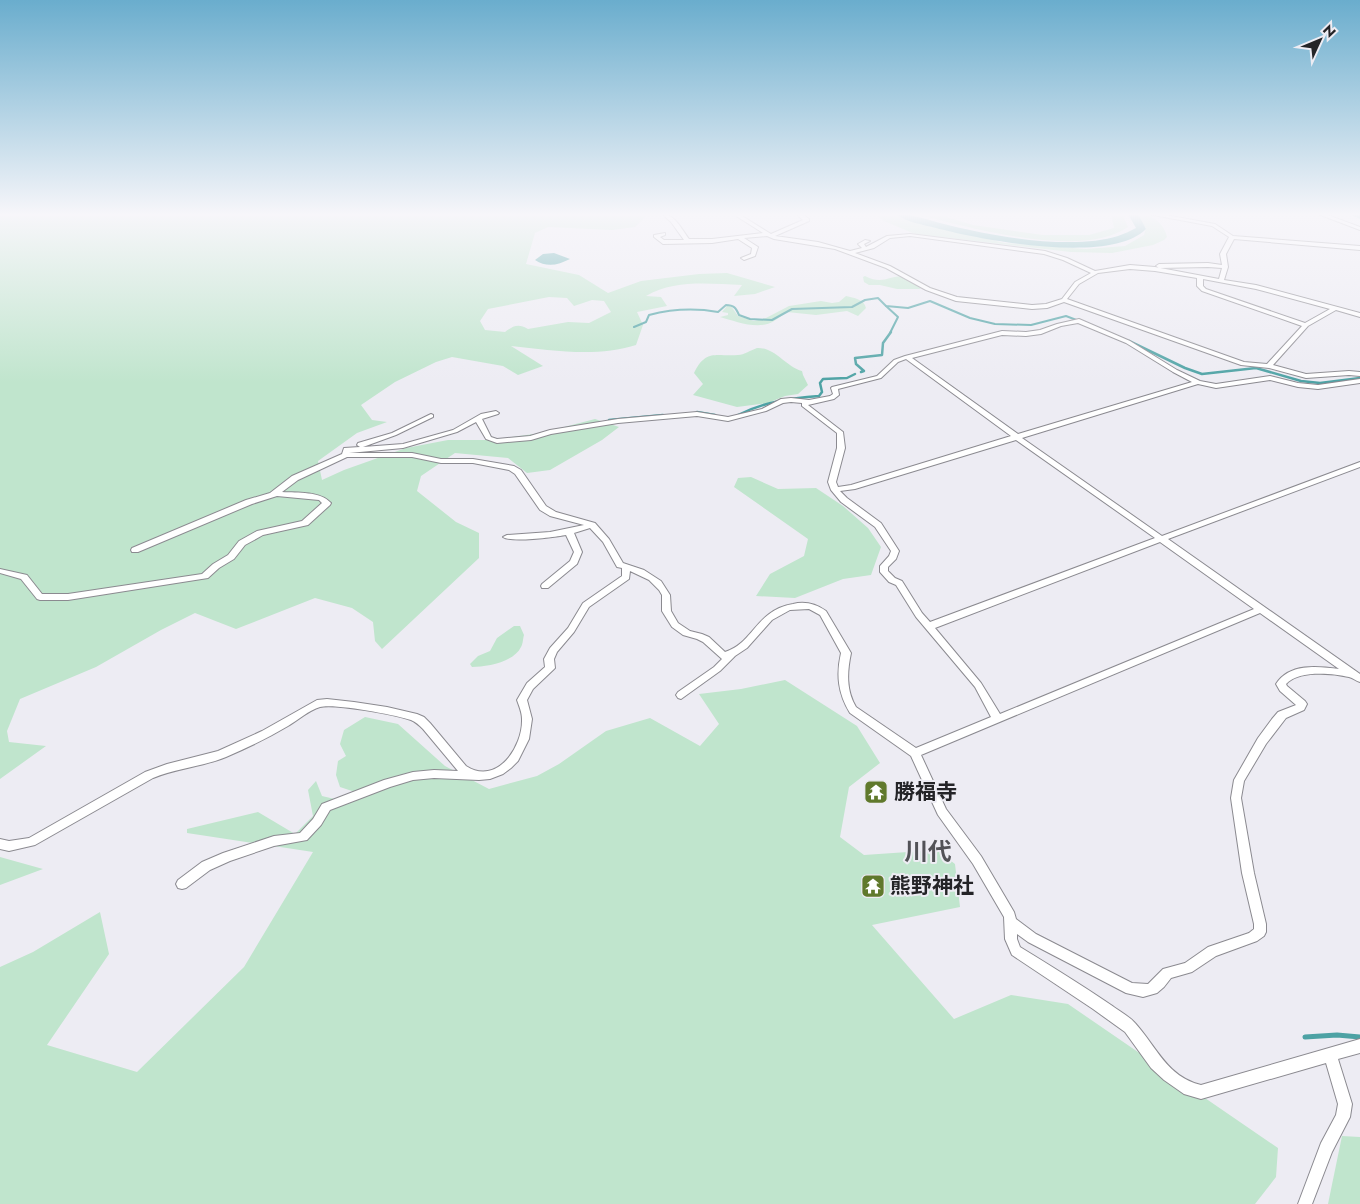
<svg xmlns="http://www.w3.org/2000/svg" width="1360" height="1204" viewBox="0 0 1360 1204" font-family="Jost,'Noto Sans JP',sans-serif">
  <rect width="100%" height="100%" fill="#edecf3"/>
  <g fill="#c0e5cd" fill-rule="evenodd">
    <path d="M0,214H648L635,227L612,230L548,227L535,233L526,264L579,275L608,293L641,281L699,274L727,273L775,287L755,294L734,296L742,285C710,284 675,279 646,296L661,297L667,306L637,312L643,325L636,345C596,358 551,350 511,346L543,366L518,375L503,366L452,357L436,362L395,382L361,405L372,420L387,422L357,433L318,461L322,480L344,470L406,448L448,440H491L541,433L595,419L619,427L602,440L550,470L527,473L508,458L455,453L421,476L417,491L456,522L479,533V558L382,649L375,641L373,622L352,608L315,598L236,629L195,613L161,630L96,667L20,699L7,731L9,742L46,746L0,779ZM549,297L567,298L574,306L592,300L604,301L611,312L589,323L568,322L528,329C518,323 513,326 505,332L485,330L480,321L488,309Z"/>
    <path d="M875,214H894L947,230L1005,243L1086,249L1125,246L1144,235L1146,228L1139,222L1138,217L1142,214C1154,216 1164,224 1167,237L1164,240L1153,245L1112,253L1071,252L915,234L884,221Z"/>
    <path d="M916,214H936L973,225L1043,235H1089L1114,228L1111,214H1122L1128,227C1081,260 968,227 916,214Z"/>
    <path d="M865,276C883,285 887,276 904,276L921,289H897L880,285H869L864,282L863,277Z"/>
    <path d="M846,296C854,298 864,299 866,308L858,316L847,311L816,315L787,312C782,315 779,318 774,321C759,331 735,321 720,317L728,315V313L722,312L727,306H731L738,316L754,321L766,318L789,306L821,301L832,303L839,302Z"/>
    <path d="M757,348C775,347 786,367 802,371L803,375L808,385L798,394L785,396L768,403L737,407L693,395L703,384L694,373C706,348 717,357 738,355C744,355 751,350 757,348Z"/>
    <polygon points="751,477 778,489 816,488 843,506 868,528 881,547 871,575 843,579 795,598 756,596 770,574 804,556 808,539 734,487 738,478"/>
    <path d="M514,626H520L524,635C523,638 523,644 521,647C514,662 487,667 472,667L470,664L478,656L490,651L497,638Z"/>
    <polygon points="785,680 857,726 880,763 849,787 840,837 864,855 937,850 955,864 960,907 872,925 954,1019 1011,995 1068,1004 1278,1148 1276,1177 1255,1204 0,1204 0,967 33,952 100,912 109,954 47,1045 137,1072 244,967 313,852 187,833 187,829 258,812 295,834 313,816 308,790 316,781 322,796 343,801 361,794 340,787 336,775 338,761 346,756 340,744 344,730 365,717 398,724 445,766 489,789 537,776 559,764 606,731 650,718 700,746 719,724 699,694 741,689"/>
    <polygon points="0,857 43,869 0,885"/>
    <polygon points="1342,1136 1360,1137 1360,1204 1328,1204"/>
  </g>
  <path fill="#4da2a4" d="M554,253L570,259C558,265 547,268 535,260L543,254Z"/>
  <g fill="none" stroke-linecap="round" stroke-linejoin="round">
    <g stroke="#4da2a4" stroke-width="2">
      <polyline points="886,306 898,317 890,333"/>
      <path d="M634,327L646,322L649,315C672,309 695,308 718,312L726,305C734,305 736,308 739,315L750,319L772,320L792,309L852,307L865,300L878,298L886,306L908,308L930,301L970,318L995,324L1031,325L1066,316L1079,321"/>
    </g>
    <g stroke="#4da2a4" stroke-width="2.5">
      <polyline points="1129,341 1185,368 1202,374 1256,368 1301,381 1320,383 1360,378"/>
      <polyline points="861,372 864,371 856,364 855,358 882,355 883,343 891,332"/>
      <polyline points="697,412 715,415"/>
      <path d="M738,415C764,402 790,398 819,396L822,392L820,383L823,379L847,378L855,374"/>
      <polyline points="609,420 663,415"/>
    </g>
    <polyline stroke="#4da2a4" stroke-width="5" points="1305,1037 1337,1035 1360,1037"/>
    <g fill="#4da2a4" fill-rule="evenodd">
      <path d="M896,214C916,214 933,222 952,226C997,237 1074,250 1118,236C1124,234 1130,231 1136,228L1128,214H1138L1146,229C1111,265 981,240 936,228C924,225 906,222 896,214Z"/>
      <polygon points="1349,214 1360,214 1360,219"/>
    </g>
  </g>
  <polygon fill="#afafb5" points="867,877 881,881 879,895 864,891"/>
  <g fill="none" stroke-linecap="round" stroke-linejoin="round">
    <g stroke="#8b8a90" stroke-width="2">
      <g id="minor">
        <path d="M662,214C675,214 682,230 689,239H712L763,233L733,214H739L771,234L803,220L796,214H802L809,219V221L775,236L818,242L850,251L862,248L858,244L865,240L870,241L864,244L866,247L887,236L910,234L1045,251L1067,258L1095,271L1130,265L1155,267L1219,279L1222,268L1208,267L1159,268L1156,266L1159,264L1208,263L1222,265L1220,254L1229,237L1212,226L1148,214H1160L1215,224L1233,236L1360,246V250L1234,239L1226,254L1228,267L1224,280L1256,285L1360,313V317L1336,310L1308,326L1273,365L1306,374L1349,371L1360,372V376L1349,375L1306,378L1269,368L1241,365L1064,302L1047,308L1032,309L956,301L926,290L886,268L835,249L774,239L767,236L744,238L758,247L755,256L744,260L741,258L751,254L752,248L738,239L712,243L663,244L654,237V235L665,233V235L660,237L664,240H684L671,222ZM910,236L1044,254L1063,260L1091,273L1075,282L1062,299L1046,304L1032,305L957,297L930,288L890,266L855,253L874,248L890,238ZM1130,269L1155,271L1197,278V286L1202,291L1302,326L1267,364L1244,362L1067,299L1079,284L1098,273ZM1203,279L1256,289L1330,309L1305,323L1206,289L1203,286Z"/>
        <polygon points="1318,214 1325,214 1360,227 1360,230"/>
        <path d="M1079,319L1130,341L1177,370L1200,381L1216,384L1270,376L1298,383L1318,385L1360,379V383L1318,389L1298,387L1270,380L1216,388L1198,384L1022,438L1162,536L1360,462V467L1168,539L1360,674V682C1356,681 1353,678 1349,677C1332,673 1298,670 1286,684L1287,686L1305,701L1307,704L1304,710L1286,718L1266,744L1244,781L1241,798L1254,873L1266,924V932L1264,936L1257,941L1216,956L1192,972L1171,978L1164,987L1157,993L1143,997L1126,993L1028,942L1017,934V939L1020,947C1051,966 1082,985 1111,1005C1119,1011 1129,1016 1135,1023C1156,1046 1167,1077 1201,1085L1360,1039V1053L1338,1059L1352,1104L1350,1117L1332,1152L1312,1204H1298L1321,1143L1336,1115L1338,1104L1326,1063L1201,1099L1184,1094L1164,1080L1151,1068L1125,1032L1093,1009L1012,955L1005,939L1004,917L973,864L938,815L911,756L850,713C838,693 836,675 841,653L820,615L809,609L790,610L772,620L747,648L735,656L720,671L681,699L678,698L676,695L678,692L714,667L722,659L703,642L697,639L683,635L672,627L662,611V595L659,590L649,580L630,571L629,579L589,607L574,632L557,652L554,659L555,668L553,670L533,689L527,700L532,719L529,739L518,761L511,768L503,774L490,779L479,780L434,778L413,780L390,787L330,810L321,825L307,840L274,846L230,861L210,870L186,888L182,889L178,888L176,884L178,880L202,862L223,853L274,836L300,833L313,819L322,804L384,780L413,772L434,770L458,771L423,729C419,725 416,722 411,720C396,715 334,703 320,707C309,710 298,720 288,726C268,738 247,748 226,757C202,767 176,768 153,778L35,845L9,851L0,849V839L9,841L29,838L145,772L167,764L218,751L262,731L317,700L327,699L354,702L387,707L417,714L424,717L430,723L466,766C497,786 523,747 522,719C522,712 519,706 517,700L527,683L545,667L544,659L550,648L568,628L583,603L622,576V568L617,567L603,542L590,528L574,533L582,552L577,564L548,588H542L541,586L542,584L570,561L574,552L566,535C555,537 511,543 503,537L507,535L550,532L584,525L550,516L540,510L515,474L509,470L473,463H441L412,457H347L298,480L282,492C298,493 320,491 331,503L330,505L308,525L263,535L245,545L234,559L219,568L208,578L68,600H40L37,599L21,579L0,573V569L27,575L42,594H68L202,574L213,564L228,555L239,541L257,531L302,521L322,503L319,500L277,496L252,504L138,552H132L131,550L132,548L246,500L270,493L292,476L342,454L344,448L360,447L357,445L358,443L392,433L431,414L433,415V417L396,435L363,447L403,444L453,430L481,414L496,411L499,413L498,414L482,419L491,437L497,439L530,436L550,430L618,419L697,412L728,417L762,409L781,399L791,398L809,400L830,396L833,394L831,388L832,387L877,376L894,360L905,356L1002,331L1026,332L1040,330L1057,324ZM1078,323L1126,343L1173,372L1192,382L1018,434L912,358L1002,335L1026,336L1041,334L1061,326ZM906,359L1011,436L851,485L838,487L836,482L845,448L843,432L808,405L834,399L839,395L838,389L881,378L898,362ZM791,402L802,403V406L837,433V448L828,482L831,490L841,502L875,527L891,551L889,556L880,566V572L889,582L896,585L916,617L975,687L991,717L916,748L856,707C846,690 847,672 851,653L826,611C816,604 805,601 793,604C756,610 754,643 725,652L709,637L702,634L690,631L678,623L671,611L670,595L661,581L644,570L623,563L609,539L595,523L556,512L546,506L521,470L514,466L473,459H441L412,453H349L403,448L457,432L476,422L486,439L497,443L531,440L551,434L618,423L697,416L728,421L766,411L783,403ZM1016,440L1155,538L930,622L922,613L902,581L895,578L888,571V567L896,559L899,551L881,523L847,498L840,491L855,489ZM1160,542L1254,609L1000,714L981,683L935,628ZM1260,613L1339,669C1318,666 1289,663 1276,684L1280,691L1296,705L1278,712L1272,719L1258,738L1234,780L1231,798L1242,873L1254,924V929L1249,933L1208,947L1185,963L1163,969L1148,984L1132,983L1036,934L1016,919L1014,912L981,856L946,809L921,755Z"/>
      </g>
    </g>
    <use href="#minor" fill="#fff" fill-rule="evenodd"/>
  </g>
  <linearGradient id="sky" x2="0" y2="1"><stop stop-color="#6aadcd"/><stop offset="0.56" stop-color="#f7f6fa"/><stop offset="1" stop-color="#f7f6fa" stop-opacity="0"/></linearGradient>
  <rect width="1360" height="383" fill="url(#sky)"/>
  <defs>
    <g id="temple-square" transform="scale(1.25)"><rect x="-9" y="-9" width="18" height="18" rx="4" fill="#60792c" stroke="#edecf3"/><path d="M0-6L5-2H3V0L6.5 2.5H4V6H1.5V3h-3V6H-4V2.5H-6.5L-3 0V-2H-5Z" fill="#fff"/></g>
  </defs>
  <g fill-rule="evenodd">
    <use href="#temple-square" x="876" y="792"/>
    <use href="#temple-square" x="873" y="886"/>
  </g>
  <g text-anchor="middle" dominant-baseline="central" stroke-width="4" stroke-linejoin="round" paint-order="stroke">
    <g font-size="21" font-weight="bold" fill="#242427" stroke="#edecf3" text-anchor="start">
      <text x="894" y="792">勝福寺</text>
      <text x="890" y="886">熊野神社</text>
    </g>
    <g font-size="24" font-weight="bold" fill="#525257" stroke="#edecf3">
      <text x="928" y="851">川代</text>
    </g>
  </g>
  <g transform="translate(1320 40) rotate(46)" stroke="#edecf3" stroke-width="4" paint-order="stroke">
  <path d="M0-4L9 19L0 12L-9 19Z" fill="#242427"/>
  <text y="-8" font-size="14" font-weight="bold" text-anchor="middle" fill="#242427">N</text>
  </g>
</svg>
